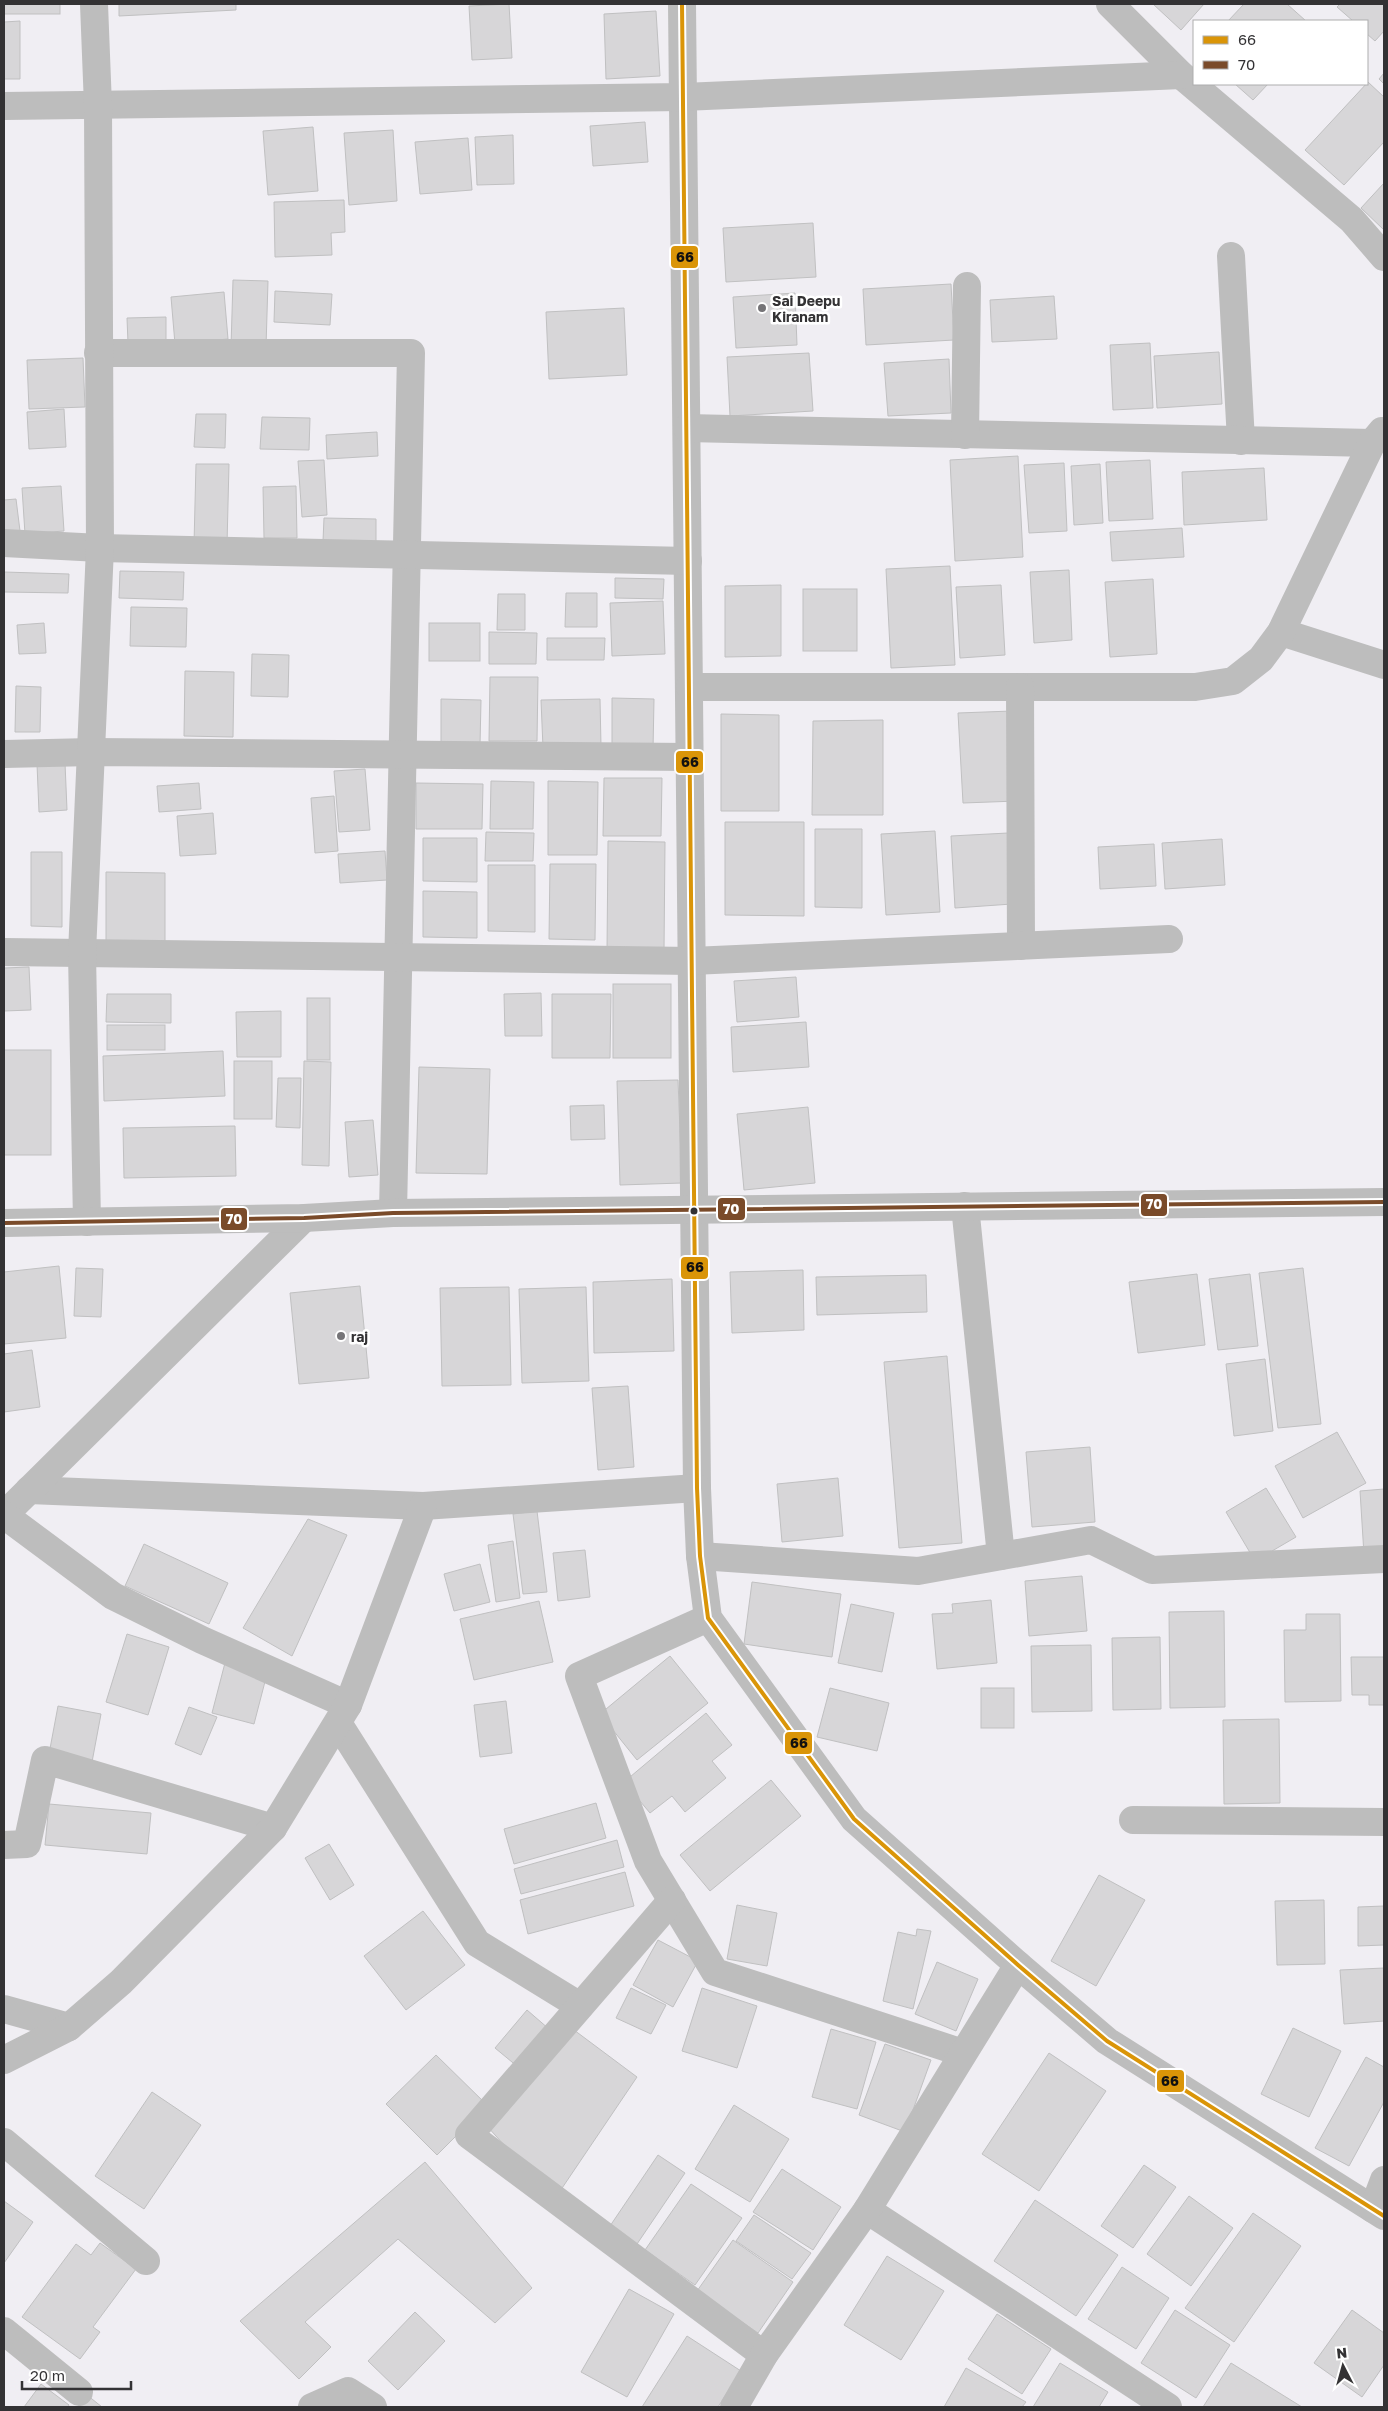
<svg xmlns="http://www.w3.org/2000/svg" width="1388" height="2411" viewBox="0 0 1388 2411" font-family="'Golos Text',sans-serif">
  <rect width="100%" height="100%" fill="#f0eef3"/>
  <g fill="#d7d6d8" stroke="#c0c0c1">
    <rect x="4" y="4" width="56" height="10"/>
    <polygon points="119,4 236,4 236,10 119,16"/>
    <polygon points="509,4 512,58 472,60 469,6"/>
    <polygon points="1153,4 1204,4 1181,30"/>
    <polygon points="1244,4 1287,4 1306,21 1228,21"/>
    <polygon points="1340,4 1384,4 1384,31 1375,41 1367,34 1367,21 1353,21 1337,7"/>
    <polygon points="656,11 660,76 606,79 604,14"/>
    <polygon points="20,21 20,79 4,79 4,22"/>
    <polygon points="1384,73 1384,84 1379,79"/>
    <polygon points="1368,82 1384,97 1384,142 1344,185 1305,150"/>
    <polygon points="1235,84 1268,84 1253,100"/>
    <polygon points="645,122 648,162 593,166 590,126"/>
    <polygon points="313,127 318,191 268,195 263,131"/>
    <polygon points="393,130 397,201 349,205 344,133"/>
    <polygon points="513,135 514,184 477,185 475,137"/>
    <polygon points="468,138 472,190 420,194 415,142"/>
    <polygon points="1384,183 1384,230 1361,208"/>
    <polygon points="344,200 345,232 331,233 332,255 275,257 274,202"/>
    <polygon points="813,223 816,277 726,282 723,228"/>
    <polygon points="233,280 268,281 266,347 231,347"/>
    <polygon points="951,284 954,340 866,345 863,289"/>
    <polygon points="275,291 332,294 330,325 274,322"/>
    <polygon points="224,292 228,339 175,344 171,297"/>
    <polygon points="795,293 797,345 736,348 733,297"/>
    <polygon points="1054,296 1057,339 992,342 990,300"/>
    <polygon points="624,308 627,375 549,379 546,312"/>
    <polygon points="166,317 166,341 128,343 127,318"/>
    <polygon points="1150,343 1153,408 1113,410 1110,345"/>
    <polygon points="1219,352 1222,404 1157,408 1154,356"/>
    <polygon points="809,353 813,411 730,416 727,357"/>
    <polygon points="83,358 85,407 29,409 27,360"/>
    <polygon points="949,359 951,413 888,416 884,363"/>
    <polygon points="64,409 66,447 29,449 27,412"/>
    <polygon points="196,414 226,414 225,448 194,447"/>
    <polygon points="262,417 310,418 309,450 260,449"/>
    <polygon points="377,432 378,456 327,459 326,435"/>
    <polygon points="1018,456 1023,557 955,561 950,460"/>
    <polygon points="324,460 327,515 302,517 298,461"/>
    <polygon points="1150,460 1153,519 1109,521 1106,462"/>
    <polygon points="1064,463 1067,531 1029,533 1024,465"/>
    <polygon points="196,464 229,464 227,545 194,544"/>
    <polygon points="1100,464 1103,523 1074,525 1071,466"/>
    <polygon points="1264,468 1267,520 1184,525 1182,472"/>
    <polygon points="61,486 64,531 25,534 22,488"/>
    <polygon points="296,486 297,538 264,538 263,487"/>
    <polygon points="16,499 21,539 4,541 4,500"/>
    <polygon points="324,518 376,519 376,543 323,541"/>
    <polygon points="1182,528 1184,557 1112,561 1110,532"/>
    <polygon points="950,566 955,665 891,668 886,569"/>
    <polygon points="1069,570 1072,640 1034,643 1030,572"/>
    <polygon points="120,571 184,572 183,600 119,598"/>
    <polygon points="4,572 69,574 68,593 4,592"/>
    <polygon points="615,578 664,579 663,599 615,598"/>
    <polygon points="1153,579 1157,654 1110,657 1105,582"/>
    <polygon points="781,585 781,656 725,657 725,586"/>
    <polygon points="1001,585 1005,655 960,658 956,587"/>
    <rect x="803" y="589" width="54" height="62"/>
    <polygon points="566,593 597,593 597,627 565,627"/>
    <polygon points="498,594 525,594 525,630 497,630"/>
    <polygon points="663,601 665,654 612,656 610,603"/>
    <polygon points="131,607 187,608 186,647 130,646"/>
    <polygon points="44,623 46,653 19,654 17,625"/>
    <rect x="429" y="623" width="51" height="38"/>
    <polygon points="489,632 537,633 536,664 489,664"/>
    <polygon points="547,638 605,638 604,660 547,660"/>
    <polygon points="252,654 289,655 288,697 251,696"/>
    <polygon points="185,671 234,672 233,737 184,736"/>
    <polygon points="490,677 538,677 537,741 489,741"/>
    <polygon points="16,686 41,687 40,732 15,732"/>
    <polygon points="612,698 654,699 653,750 612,749"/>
    <polygon points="441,699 481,700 480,745 441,744"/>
    <polygon points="600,699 601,746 543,748 541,700"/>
    <polygon points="1012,711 1017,801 963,803 958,713"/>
    <polygon points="721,714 779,715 779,811 721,811"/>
    <polygon points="883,720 883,815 812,815 813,721"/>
    <polygon points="65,763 67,810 39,812 37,764"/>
    <polygon points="365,769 370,830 339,832 334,771"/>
    <polygon points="604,778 662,778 661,836 603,836"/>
    <polygon points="491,781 534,782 533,829 490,829"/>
    <polygon points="548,781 598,782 597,855 548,855"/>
    <polygon points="199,783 201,809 159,812 157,786"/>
    <polygon points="416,783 483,784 482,829 416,829"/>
    <polygon points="334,796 338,851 315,853 311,798"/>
    <polygon points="213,813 216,854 180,856 177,816"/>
    <polygon points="725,822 804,822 804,916 725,915"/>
    <polygon points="815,829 862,829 862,908 815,907"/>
    <polygon points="935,831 940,912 886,915 881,834"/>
    <polygon points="486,832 534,833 533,861 485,861"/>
    <polygon points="1008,833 1012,904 955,908 951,836"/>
    <polygon points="423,838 477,838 477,882 423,881"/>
    <polygon points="1222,839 1225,885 1165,889 1162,843"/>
    <polygon points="608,841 665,842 664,951 607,951"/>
    <polygon points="1154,844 1156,886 1100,889 1098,847"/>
    <polygon points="385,851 387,880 340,883 338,854"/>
    <polygon points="31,852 62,852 62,927 31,926"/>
    <polygon points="550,864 596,864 595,940 549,939"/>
    <polygon points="488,865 535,865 535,932 488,931"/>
    <polygon points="106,872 165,873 165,949 106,948"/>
    <polygon points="423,891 477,892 477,938 423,937"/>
    <polygon points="29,967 31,1010 4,1011 4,968"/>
    <polygon points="796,977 799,1017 737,1022 734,981"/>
    <rect x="613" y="984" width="58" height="74"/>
    <polygon points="541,993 542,1036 505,1036 504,994"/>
    <polygon points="107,994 171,994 171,1023 106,1022"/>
    <polygon points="552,994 611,994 610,1058 552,1058"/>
    <rect x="307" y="998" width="23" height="62"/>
    <polygon points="281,1011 281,1057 237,1057 236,1012"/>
    <polygon points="806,1022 809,1067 733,1072 731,1027"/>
    <rect x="107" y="1025" width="58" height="25"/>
    <rect x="4" y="1050" width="47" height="105"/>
    <polygon points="223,1051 225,1096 104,1101 103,1056"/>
    <rect x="234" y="1061" width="38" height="58"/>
    <polygon points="304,1061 331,1062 329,1166 302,1165"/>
    <polygon points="419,1067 490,1069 487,1174 416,1173"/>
    <polygon points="278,1078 301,1078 300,1128 276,1127"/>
    <polygon points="678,1080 682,1183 620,1185 617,1081"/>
    <polygon points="604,1105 605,1139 571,1140 570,1106"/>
    <polygon points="808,1107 815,1183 744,1190 737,1114"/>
    <polygon points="373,1120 378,1175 349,1177 345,1122"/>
    <polygon points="235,1126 236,1176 124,1178 123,1128"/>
    <polygon points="59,1266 66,1338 4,1344 4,1272"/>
    <polygon points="76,1268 103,1269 101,1317 74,1316"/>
    <polygon points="1303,1268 1321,1424 1278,1428 1259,1273"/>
    <polygon points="803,1270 804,1330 732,1333 730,1272"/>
    <polygon points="1197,1274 1205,1345 1138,1353 1129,1282"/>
    <polygon points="1250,1274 1258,1346 1218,1350 1209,1279"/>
    <polygon points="926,1275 927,1312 817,1315 816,1277"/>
    <polygon points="672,1279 674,1351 594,1353 593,1282"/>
    <polygon points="360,1286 369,1378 299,1384 290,1293"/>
    <polygon points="509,1287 511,1385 442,1386 440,1288"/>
    <polygon points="586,1287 589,1381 522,1383 519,1289"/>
    <polygon points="32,1350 40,1407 4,1412 4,1354"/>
    <polygon points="947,1356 962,1543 899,1548 884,1362"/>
    <polygon points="1265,1359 1273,1431 1234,1436 1226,1364"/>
    <polygon points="628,1386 634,1467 598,1470 592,1388"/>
    <polygon points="1337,1432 1366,1483 1303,1518 1275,1466"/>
    <polygon points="1090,1447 1095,1522 1032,1527 1026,1452"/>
    <polygon points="838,1478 843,1536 782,1542 777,1484"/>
    <polygon points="1266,1488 1296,1537 1255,1561 1226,1512"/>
    <polygon points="1384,1489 1384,1554 1364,1555 1360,1491"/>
    <polygon points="537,1511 547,1592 523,1594 513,1514"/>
    <polygon points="308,1519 347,1535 292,1656 243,1628"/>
    <polygon points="513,1541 520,1598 496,1602 488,1545"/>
    <polygon points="144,1544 228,1583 209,1624 125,1586"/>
    <polygon points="585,1550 590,1597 558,1601 553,1553"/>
    <polygon points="480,1564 490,1602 454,1611 444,1574"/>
    <polygon points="1082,1576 1087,1631 1029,1636 1025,1581"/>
    <polygon points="752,1582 841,1594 832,1657 744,1644"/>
    <polygon points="991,1600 997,1663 937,1669 932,1614 953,1613 952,1604"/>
    <polygon points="539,1601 553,1662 474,1680 460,1619"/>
    <polygon points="851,1604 894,1613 882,1672 838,1663"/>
    <polygon points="1224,1611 1225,1707 1170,1708 1169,1612"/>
    <polygon points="1306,1614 1340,1614 1341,1701 1285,1702 1284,1630 1306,1630"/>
    <polygon points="127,1634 169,1647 148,1715 106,1702"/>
    <polygon points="1160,1637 1161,1709 1113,1710 1112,1638"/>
    <polygon points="1091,1645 1092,1711 1032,1712 1031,1646"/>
    <polygon points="670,1656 708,1703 637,1760 600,1714"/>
    <polygon points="1351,1657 1384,1657 1384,1705 1369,1705 1369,1695 1352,1695"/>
    <polygon points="226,1659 268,1670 254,1724 212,1713"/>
    <polygon points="830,1688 889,1703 877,1751 817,1737"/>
    <rect x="981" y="1688" width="33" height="40"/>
    <polygon points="506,1701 512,1753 480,1757 474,1705"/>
    <polygon points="58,1706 101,1714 92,1762 49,1754"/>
    <polygon points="189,1707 217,1717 201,1755 175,1744"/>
    <polygon points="706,1713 732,1745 712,1761 726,1778 685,1812 672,1796 650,1813 624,1782"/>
    <polygon points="1279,1719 1280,1803 1224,1804 1223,1720"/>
    <polygon points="771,1780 801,1816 710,1891 680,1855"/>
    <polygon points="596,1803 606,1838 514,1864 504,1829"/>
    <polygon points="49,1804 151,1813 147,1854 45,1845"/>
    <polygon points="617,1840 624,1867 521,1894 514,1869"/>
    <polygon points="329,1844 354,1885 330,1900 305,1858"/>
    <polygon points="625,1872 634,1906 528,1934 520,1900"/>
    <polygon points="1099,1875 1145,1900 1096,1986 1051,1961"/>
    <polygon points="1324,1900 1325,1964 1277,1965 1275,1901"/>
    <polygon points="737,1905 777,1913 767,1966 727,1959"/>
    <polygon points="1384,1906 1384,1945 1358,1946 1358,1907"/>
    <polygon points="423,1911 465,1965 406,2010 364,1956"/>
    <polygon points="917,1929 931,1931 913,2009 883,2001 898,1932 916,1936"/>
    <polygon points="658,1940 698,1961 673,2007 633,1985"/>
    <polygon points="937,1962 978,1979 956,2031 915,2014"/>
    <polygon points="1384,1968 1384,2021 1344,2024 1340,1970"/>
    <polygon points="631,1988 666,2005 651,2034 616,2018"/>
    <polygon points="702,1988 757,2006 737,2068 682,2051"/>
    <polygon points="527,2010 549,2029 518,2067 495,2048"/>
    <polygon points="1293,2028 1341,2051 1309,2117 1261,2094"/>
    <polygon points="831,2029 876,2042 857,2109 812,2097"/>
    <polygon points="574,2030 637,2077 554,2200 486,2125"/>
    <polygon points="885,2044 931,2060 905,2132 859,2115"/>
    <polygon points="1049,2053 1106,2091 1039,2191 982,2154"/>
    <polygon points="436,2055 487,2105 437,2155 386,2104"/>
    <polygon points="1366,2057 1384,2067 1384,2102 1349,2166 1315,2148"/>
    <polygon points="152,2092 201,2125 144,2209 95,2176"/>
    <polygon points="734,2105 789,2139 750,2202 695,2169"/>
    <polygon points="658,2155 685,2173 637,2244 610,2226"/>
    <polygon points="425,2162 532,2288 495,2323 398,2239 305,2322 331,2347 299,2379 240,2321"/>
    <polygon points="1144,2165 1176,2187 1133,2248 1101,2226"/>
    <polygon points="782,2169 841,2207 813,2250 753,2212"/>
    <polygon points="691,2184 742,2218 695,2285 645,2250"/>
    <polygon points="1189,2196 1233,2228 1191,2286 1147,2254"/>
    <polygon points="1035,2200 1118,2255 1076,2316 994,2261"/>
    <polygon points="4,2201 33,2222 4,2263"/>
    <polygon points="1253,2213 1301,2246 1234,2342 1185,2308"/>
    <polygon points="754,2215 811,2253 792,2279 736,2241"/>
    <polygon points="733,2240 793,2282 758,2333 697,2291"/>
    <polygon points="100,2243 136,2269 93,2327 100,2332 80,2359 22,2317 76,2244 91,2255"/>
    <polygon points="887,2256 944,2291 901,2360 844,2325"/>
    <polygon points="1122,2267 1169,2298 1136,2349 1088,2319"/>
    <polygon points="629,2289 674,2314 627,2397 581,2372"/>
    <polygon points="1175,2310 1230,2345 1196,2398 1141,2363"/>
    <polygon points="1352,2310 1384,2333 1384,2365 1362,2397 1314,2363"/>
    <polygon points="415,2312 445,2341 398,2390 368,2361"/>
    <polygon points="997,2314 1051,2349 1022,2394 968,2359"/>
    <polygon points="687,2336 741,2371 718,2407 642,2407"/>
    <polygon points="1060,2363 1108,2392 1099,2407 1033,2407"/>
    <polygon points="1231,2363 1302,2407 1203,2407"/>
    <polygon points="966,2368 1026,2402 1022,2407 944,2407"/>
    <polygon points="41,2384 69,2405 68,2407 24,2407"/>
    <polygon points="87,2395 102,2407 78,2407"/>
  </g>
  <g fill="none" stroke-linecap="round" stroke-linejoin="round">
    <g stroke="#bdbdbd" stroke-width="28">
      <polyline points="682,4 697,1488 700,1556 708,1618 854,1819 1018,1965 1107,2041 1384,2216"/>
      <polyline points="1110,4 1181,75 1352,220 1384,257"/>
      <polyline points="4,106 683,97 1181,75"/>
      <polyline points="1231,256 1241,441"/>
      <polyline points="98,353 411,353 393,1213"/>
      <polyline points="687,428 1372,443 1382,431"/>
      <polyline points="965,435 967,286"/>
      <polyline points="4,543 100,548 688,561"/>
      <polyline points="1281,632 1384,665"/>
      <polyline points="690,687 1195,687 1233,681 1261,659 1281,632 1372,443"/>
      <polyline points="1020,687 1021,946"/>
      <polyline points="4,754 92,752 690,757"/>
      <polyline points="4,952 692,961 1169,939"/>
      <polyline points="965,1206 1001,1556"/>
      <polyline points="87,1222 82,953 100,548 98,106 94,4"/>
      <polyline points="29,1490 423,1506 697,1488"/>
      <polyline points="4,1515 304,1218"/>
      <polyline points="4,1515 113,1596 202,1640 348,1705"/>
      <polyline points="700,1556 918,1571 1091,1540 1152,1570 1384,1559"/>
      <polyline points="708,1618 579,1676 648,1861 715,1972 963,2053"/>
      <polyline points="338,1723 477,1943 580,2006"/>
      <polyline points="1133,1820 1384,1822"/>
      <polyline points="4,1845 27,1844 45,1760 273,1828"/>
      <polyline points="672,1900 469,2135 764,2355"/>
      <polyline points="4,2009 69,2027"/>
      <polyline points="4,2060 69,2027 121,1982 273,1828 348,1705 423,1506"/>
      <polyline points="4,2142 146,2261"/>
      <polyline points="1373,2209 1384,2180"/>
      <polyline points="867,2210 1168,2407"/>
      <polyline points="4,2331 79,2392"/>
      <polyline points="312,2407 348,2391 373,2407"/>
      <polyline points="734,2407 764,2355 867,2210 1018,1965"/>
    </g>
    <polyline stroke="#bdbdbd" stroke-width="28" points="4,1223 304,1218 393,1213 1384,1202"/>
    <g stroke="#fff" stroke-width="8">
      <polyline id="bus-1" points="682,4 697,1488 700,1556 708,1618 854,1819 1018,1965 1107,2041 1384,2216"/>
    </g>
    <g stroke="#fff" stroke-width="8">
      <polyline id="bus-2" points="4,1223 304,1218 393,1213 1384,1202"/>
    </g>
    <use href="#bus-1" stroke="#da9508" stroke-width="4"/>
    <use href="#bus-2" stroke="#7a4b2a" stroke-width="4"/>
  </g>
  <g fill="#757477" stroke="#fff" stroke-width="2">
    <circle cx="762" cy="308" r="5"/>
    <circle cx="341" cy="1336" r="5"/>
  </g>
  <circle fill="#333234" stroke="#fff" stroke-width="2" cx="694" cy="1211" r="4.5"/>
  <g text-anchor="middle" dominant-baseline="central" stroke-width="5" stroke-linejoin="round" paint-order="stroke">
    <g font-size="14" font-weight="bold" fill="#333234" stroke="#fff" text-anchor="start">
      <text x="772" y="300">Sai Deepu<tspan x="772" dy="16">Kiranam</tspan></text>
      <text x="351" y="1336">raj</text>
    </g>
  </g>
  <g stroke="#fff" stroke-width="2">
    <rect x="670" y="245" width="29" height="24" rx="5" fill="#da9508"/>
    <rect x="675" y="750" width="29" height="24" rx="5" fill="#da9508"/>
    <rect x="1140" y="1193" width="28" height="24" rx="5" fill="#7a4b2a"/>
    <rect x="717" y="1197" width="29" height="24" rx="5" fill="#7a4b2a"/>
    <rect x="220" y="1207" width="28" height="24" rx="5" fill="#7a4b2a"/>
    <rect x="680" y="1256" width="29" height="24" rx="5" fill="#da9508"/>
    <rect x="784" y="1731" width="29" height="24" rx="5" fill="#da9508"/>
    <rect x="1156" y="2069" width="29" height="24" rx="5" fill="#da9508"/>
  </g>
  <g font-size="14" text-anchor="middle" font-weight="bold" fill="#fff">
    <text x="1154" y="1209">70</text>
    <text x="731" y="1214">70</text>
    <text x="234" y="1224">70</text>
  </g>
  <g font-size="14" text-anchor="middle" font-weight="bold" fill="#111">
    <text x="685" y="262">66</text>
    <text x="690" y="767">66</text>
    <text x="695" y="1272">66</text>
    <text x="799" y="1748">66</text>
    <text x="1170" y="2086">66</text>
  </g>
  <rect width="1388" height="2411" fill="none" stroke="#333234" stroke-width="10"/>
  <rect x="1193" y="20" width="175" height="65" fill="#ffffff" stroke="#adadae"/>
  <rect x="1203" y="36" width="25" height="8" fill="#da9508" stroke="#adadae"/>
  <text x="1238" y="45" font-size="15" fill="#333234">66</text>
  <rect x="1203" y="61" width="25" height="8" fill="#7a4b2a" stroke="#adadae"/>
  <text x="1238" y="70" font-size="15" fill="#333234">70</text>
  <g transform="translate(1343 2366) rotate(354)" stroke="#ffffff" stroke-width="4" paint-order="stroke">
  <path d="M0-4L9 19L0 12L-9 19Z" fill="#333234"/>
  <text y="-8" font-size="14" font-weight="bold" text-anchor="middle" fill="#333234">N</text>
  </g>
  <path d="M22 2381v8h109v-8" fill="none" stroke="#333234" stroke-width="2.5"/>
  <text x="30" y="2381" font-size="15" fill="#333234" stroke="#ffffff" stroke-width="4" paint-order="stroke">20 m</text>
</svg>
